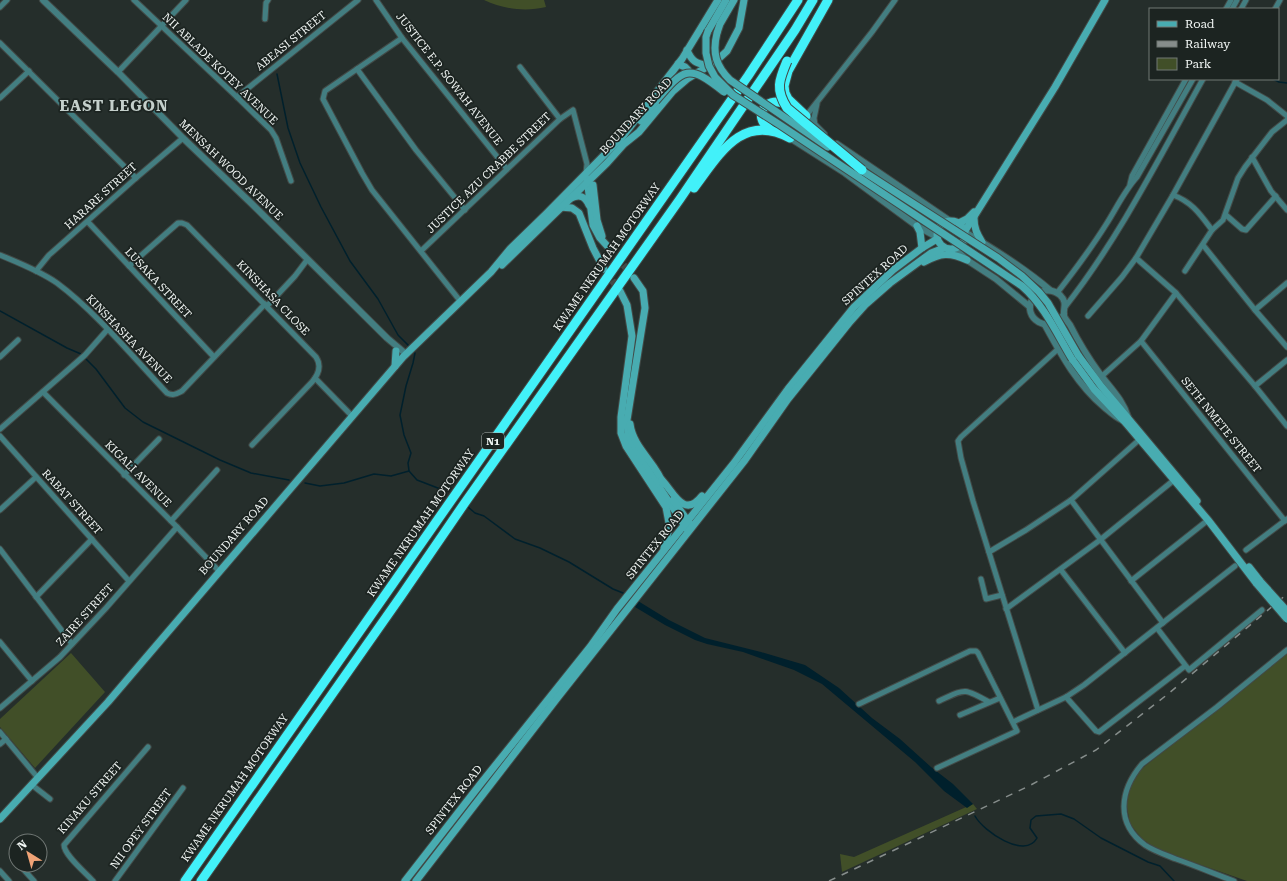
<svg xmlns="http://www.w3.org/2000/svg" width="1287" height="881" viewBox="0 0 1287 881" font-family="'Roboto Serif',serif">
  <rect width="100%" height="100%" fill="#252e2b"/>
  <g fill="#414f28">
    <path d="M484,0H544L546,7C525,12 503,9 484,0Z"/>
    <polygon points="71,653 105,692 35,768 0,727 0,719"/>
    <polygon points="1287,653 1287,881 1247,881 1184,859 1154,847 1142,839 1130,824 1126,802 1128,789 1135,774"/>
    <polygon points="973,804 977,809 842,872 840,854 854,857"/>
  </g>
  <polygon fill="#00202c" points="638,601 669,620 705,638 761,652 805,665 839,688 872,718 900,739 931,767 953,784 973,804 967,808 944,791 915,762 822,684 794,670 743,652 707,644 695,640 665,625 635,607"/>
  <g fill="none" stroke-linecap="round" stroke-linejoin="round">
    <g stroke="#00202c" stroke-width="1.5">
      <polyline points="277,74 288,128 300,163 321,207 350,261 378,299 398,335 410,347"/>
      <polyline points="1273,79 1279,82 1287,83"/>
      <polyline points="0,311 67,348 81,354 96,369 125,408 143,422 220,460 251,473 289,480"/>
      <polyline points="409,471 408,463 411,453 404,435 400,415 406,386 413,363 415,353"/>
      <polyline points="305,483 320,486 344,483 374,474 391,476 409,471 417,480 443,490"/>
      <polyline points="468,507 475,513 484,516 515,539 540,548 569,562 613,589 623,593"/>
      <path d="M975,816C983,831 1025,860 1037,838L1030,828L1031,820L1036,816L1061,814L1074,819L1101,838L1148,862L1160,866L1174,881"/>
    </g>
    <g stroke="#444c49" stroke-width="7" stroke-dasharray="7 3.5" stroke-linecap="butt">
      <polyline points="610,249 631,274"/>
      <polyline points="606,272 620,291"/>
    </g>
    <g stroke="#424a47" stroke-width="7">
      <g id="minor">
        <polyline points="134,0 237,97 271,130 276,138 291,181"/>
        <polyline points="376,0 402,38 507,169"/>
        <polyline points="0,7 7,0"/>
        <polyline points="1226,9 1231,0"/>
        <polyline points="1232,9 1237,0"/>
        <polyline points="1241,9 1246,0"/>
        <polyline points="1275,9 1280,0"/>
        <polyline points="265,19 266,3 268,0"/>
        <polyline points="402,38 325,91 323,99 362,173 372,190 461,302"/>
        <polyline points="0,43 136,178"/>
        <polyline points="520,67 560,119"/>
        <polyline points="357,69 416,150 465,210"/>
        <polyline points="118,72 186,0"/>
        <polyline points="1235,82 1267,100 1287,116"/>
        <polyline points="237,97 358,0"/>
        <polyline points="0,98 29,71"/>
        <polyline points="806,116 872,32 895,0"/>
        <polyline points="815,125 814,118 817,104"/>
        <polyline points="1252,157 1271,191 1287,210"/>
        <polyline points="1130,184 1132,176 1186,79"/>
        <path d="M1173,195C1192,202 1200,214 1212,230"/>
        <polyline points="1226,215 1242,229 1246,230 1276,196"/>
        <polyline points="88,222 214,357"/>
        <polyline points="1203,245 1255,310 1287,347"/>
        <polyline points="421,251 560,119 573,110 587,164 586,173"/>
        <path d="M0,255C19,263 40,271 57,283C96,312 133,357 167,393C173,396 176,394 182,391L265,304"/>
        <polyline points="1136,258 1176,293 1255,386 1287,426"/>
        <path d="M129,266L178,223H182L187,225L316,357C322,366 318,375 312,382L252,445"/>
        <polyline points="36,271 49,255 136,178 183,138"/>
        <polyline points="1185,271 1212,230 1223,220 1238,178 1245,167 1272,132 1287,120"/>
        <path d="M1057,293C1075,270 1092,247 1107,223C1117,207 1125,190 1137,177L1193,79"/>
        <polyline points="267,306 295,276 307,260"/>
        <path d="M1065,307C1120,237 1160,156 1203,79"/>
        <polyline points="1255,310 1287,283"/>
        <polyline points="1088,316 1122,277 1136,258 1173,195 1237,79"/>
        <polyline points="1141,341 1285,521"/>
        <polyline points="0,357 18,340"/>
        <polyline points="1102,376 1141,341 1176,293"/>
        <polyline points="315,378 352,416"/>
        <polyline points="1255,386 1287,360"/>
        <polyline points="43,392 177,527 219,571"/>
        <polyline points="0,429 85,355 107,330"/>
        <polyline points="0,436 129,581"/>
        <polyline points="124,475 159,439"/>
        <polyline points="1071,500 1163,623"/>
        <polyline points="0,510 36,477"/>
        <polyline points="171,521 217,470"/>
        <polyline points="0,549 72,644"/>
        <polyline points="1246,550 1287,519"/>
        <polyline points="989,552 1026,530 1071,500 1140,439"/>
        <polyline points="1061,570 1125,653"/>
        <polyline points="981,579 986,599 1002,595"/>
        <polyline points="1131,581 1208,520"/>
        <polyline points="36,597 92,539"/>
        <polyline points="1006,609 1100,540 1174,480"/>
        <polyline points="1157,628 1189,670 1262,610"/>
        <polyline points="0,642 32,681"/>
        <polyline points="1066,697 1096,731 1099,732 1185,666"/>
        <path d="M939,701C965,689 963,687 989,702"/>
        <polyline points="859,704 970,651 976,651 978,653 1017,731 937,768"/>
        <polyline points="0,708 60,657 106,608 177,527"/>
        <polyline points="1038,710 973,501 961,458 958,441 961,437 1058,349"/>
        <polyline points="960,715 1000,698"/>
        <polyline points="1013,722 1066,697 1084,685 1235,566"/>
        <polyline points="0,732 38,778"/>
        <polyline points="0,744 6,739"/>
        <polyline points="32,785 50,799"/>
        <polyline points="24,870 34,881"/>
        <polyline points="0,871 9,881"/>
        <path d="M93,881C86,873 64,855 64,845L148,747"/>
        <polyline points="115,881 183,788"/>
        <path d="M1234,881C1215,874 1196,866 1176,859C1166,855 1154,851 1145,845C1115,823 1120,790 1142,764L1217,707L1287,650"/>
      </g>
    </g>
    <g stroke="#424a47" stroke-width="8">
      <g id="tertiary">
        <polyline points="43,0 118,72 183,138 252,204 387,338 406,354"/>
        <polyline points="806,116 824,134"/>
        <polyline points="790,138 845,173 917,226 937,237"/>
        <polyline points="837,144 950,221"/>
        <path d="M965,232C994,249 1024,268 1050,290"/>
        <polyline points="955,249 967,260 996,279 1030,307"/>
        <path d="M1064,314C1051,337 1020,318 1033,298C1039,289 1052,288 1060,295C1068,303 1063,307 1064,315C1064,318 1068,322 1070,325C1079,343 1089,359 1100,374C1111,389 1123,400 1128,417"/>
        <path d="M1045,325C1062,356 1077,384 1104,407C1110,412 1115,417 1122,420"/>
      </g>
    </g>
    <g stroke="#424a47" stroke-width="9">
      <g id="secondary">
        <polyline points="708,31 726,0"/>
        <polyline points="717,33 720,24 734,0"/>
        <path d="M687,50C692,62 696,63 708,66"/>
        <polyline points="678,64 685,67 688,70 687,78"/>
        <polyline points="641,121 656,101"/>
        <polyline points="587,179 593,225 600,238 610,249"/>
        <polyline points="593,185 597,220 602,236"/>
        <path d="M571,198C580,194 585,196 589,205"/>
        <polyline points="560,207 572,208 579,213 593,248 604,269"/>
        <path d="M974,218C974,228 977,234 982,242"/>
        <circle cx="951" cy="235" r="14"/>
        <polyline points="959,223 967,219 974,212"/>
        <polyline points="917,226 920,232 922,248"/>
        <polyline points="965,231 1055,87 1105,0"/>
        <path d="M924,262C941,253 949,252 967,260"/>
        <polyline points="502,265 607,163 624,144 639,132 673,91 687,79 715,62 727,51 739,28 744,0"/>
        <polyline points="634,278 643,291 645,308 627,420 628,436 634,449 687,529"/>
        <polyline points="620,291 627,305 632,336 621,417 621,433 626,446 666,507 669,523 669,529 664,548"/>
        <polyline points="1078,355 1101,386 1197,501"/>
        <polyline points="1072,359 1094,389 1125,422 1208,520 1257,584"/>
        <polyline points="395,366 396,351"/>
        <path d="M630,424C633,448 656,463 663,484"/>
        <path d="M662,480C674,493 684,519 702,496"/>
        <polyline points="673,500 690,524"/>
        <polyline points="1249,567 1260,581"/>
        <polyline points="0,819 108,702 403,357 491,272 510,249 546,214 623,136 682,59 718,0"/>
        <polyline points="405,881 482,782 590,647 617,609 734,463 788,389 854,307 893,270 922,248 937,239"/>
        <polyline points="416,881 558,697 745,460 788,399 849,323 866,304 890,283 931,253 944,248"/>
      </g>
    </g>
    <g stroke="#424a47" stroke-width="11">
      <g id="motorway">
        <polyline points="806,116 788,99 785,93 784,86 788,71 828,0"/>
        <path d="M771,130C750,116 767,94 789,105"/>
        <path d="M694,188C719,155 742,112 790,138"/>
        <polyline points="185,881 748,76 798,0"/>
        <polyline points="201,881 401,596 464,504 680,199 795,30 813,0"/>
      </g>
    </g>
    <use href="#minor" stroke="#437e81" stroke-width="5"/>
    <use href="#tertiary" stroke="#437e81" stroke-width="6"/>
    <use href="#secondary" stroke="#48acb1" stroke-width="7"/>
    <use href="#motorway" stroke="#42f1f9" stroke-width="9"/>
    <polyline stroke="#868d8b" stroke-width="1.5" stroke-dasharray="7 7" stroke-linecap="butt" points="829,881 1029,786 1096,750 1168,694 1287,594"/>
    <g stroke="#424a47" stroke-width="9" stroke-linecap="butt">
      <g id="secondary-bridge">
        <path d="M708,31L706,37V53L709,66L715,77L733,95L780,125L1022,286C1044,305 1057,334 1072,359"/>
        <path d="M717,33C712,53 716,66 730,80L828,147"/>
        <path d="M656,101C684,68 688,63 724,92"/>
        <polyline points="858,168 998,258 1022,276 1039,292 1048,303 1078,355"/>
        <polyline points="1260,581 1287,611"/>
        <polyline points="1257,584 1287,619"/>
      </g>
    </g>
    <g stroke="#424a47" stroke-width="11" stroke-linecap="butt">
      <path id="motorway-bridge" d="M787,61C779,80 775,89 787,108L862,170"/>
    </g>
    <use href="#secondary-bridge" stroke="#48acb1" stroke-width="7"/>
    <use href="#motorway-bridge" stroke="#42f1f9" stroke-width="9"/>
  </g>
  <g text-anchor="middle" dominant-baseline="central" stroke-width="3.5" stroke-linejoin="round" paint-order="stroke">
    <rect fill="#1c2421" stroke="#b1b7b5" stroke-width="1" x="482" y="433" width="22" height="16" rx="3"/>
    <g font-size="10" font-weight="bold" fill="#f1f6f4">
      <text x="493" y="441">N1</text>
    </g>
    <g font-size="11" fill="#f1f6f4" stroke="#1c2421">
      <text transform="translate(291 41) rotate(-39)">ABEASI STREET</text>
      <text transform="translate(220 69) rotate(44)">NII ABLADE KOTEY AVENUE</text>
      <text transform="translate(449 79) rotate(52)">JUSTICE E.P. SOWAH AVENUE</text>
      <text transform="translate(636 116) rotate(-47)">BOUNDARY ROAD</text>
      <text transform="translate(231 170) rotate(44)">MENSAH WOOD AVENUE</text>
      <text transform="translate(489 173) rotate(-44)">JUSTICE AZU CRABBE STREET</text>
      <text transform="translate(101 196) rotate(-42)">HARARE STREET</text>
      <text transform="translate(607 257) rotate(-55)">KWAME NKRUMAH MOTORWAY</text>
      <text transform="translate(875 275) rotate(-42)">SPINTEX ROAD</text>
      <text transform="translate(158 283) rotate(47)">LUSAKA STREET</text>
      <text transform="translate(273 298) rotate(46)">KINSHASA CLOSE</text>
      <text transform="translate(129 339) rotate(46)">KINSHASHA AVENUE</text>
      <text transform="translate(1221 425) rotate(51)">SETH NMETE STREET</text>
      <text transform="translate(138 474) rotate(45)">KIGALI AVENUE</text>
      <text transform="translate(72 502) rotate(48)">RABAT STREET</text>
      <text transform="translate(421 523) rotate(-55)">KWAME NKRUMAH MOTORWAY</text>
      <text transform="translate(234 536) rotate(-49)">BOUNDARY ROAD</text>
      <text transform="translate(655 545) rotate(-51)">SPINTEX ROAD</text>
      <text transform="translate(85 615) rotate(-48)">ZAIRE STREET</text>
      <text transform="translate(235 788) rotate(-55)">KWAME NKRUMAH MOTORWAY</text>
      <text transform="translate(90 798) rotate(-49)">KINAKU STREET</text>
      <text transform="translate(454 800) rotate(-52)">SPINTEX ROAD</text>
      <text transform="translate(141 829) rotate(-54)">NII OPEY STREET</text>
    </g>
    <g font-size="15" font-weight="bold" letter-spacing="1" fill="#c4cfcb" stroke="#1c2421">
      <text x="114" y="106">EAST LEGON</text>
    </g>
  </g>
  <rect x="1149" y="8" width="130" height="72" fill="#1c2421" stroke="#717875"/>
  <rect x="1157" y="21" width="20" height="6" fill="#48acb1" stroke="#717875"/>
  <text x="1185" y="28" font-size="12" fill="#f1f6f4">Road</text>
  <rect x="1157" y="41" width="20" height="6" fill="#868d8b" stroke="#717875"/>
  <text x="1185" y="48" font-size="12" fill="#f1f6f4">Railway</text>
  <rect x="1157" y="58" width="20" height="12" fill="#414f28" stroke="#717875"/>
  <text x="1185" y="68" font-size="12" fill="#f1f6f4">Park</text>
  <g transform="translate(28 853) rotate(323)"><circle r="19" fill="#1c2421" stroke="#717875"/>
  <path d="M0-3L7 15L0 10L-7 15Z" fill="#efa376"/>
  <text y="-6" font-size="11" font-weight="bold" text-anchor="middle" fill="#f1f6f4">N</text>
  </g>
</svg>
